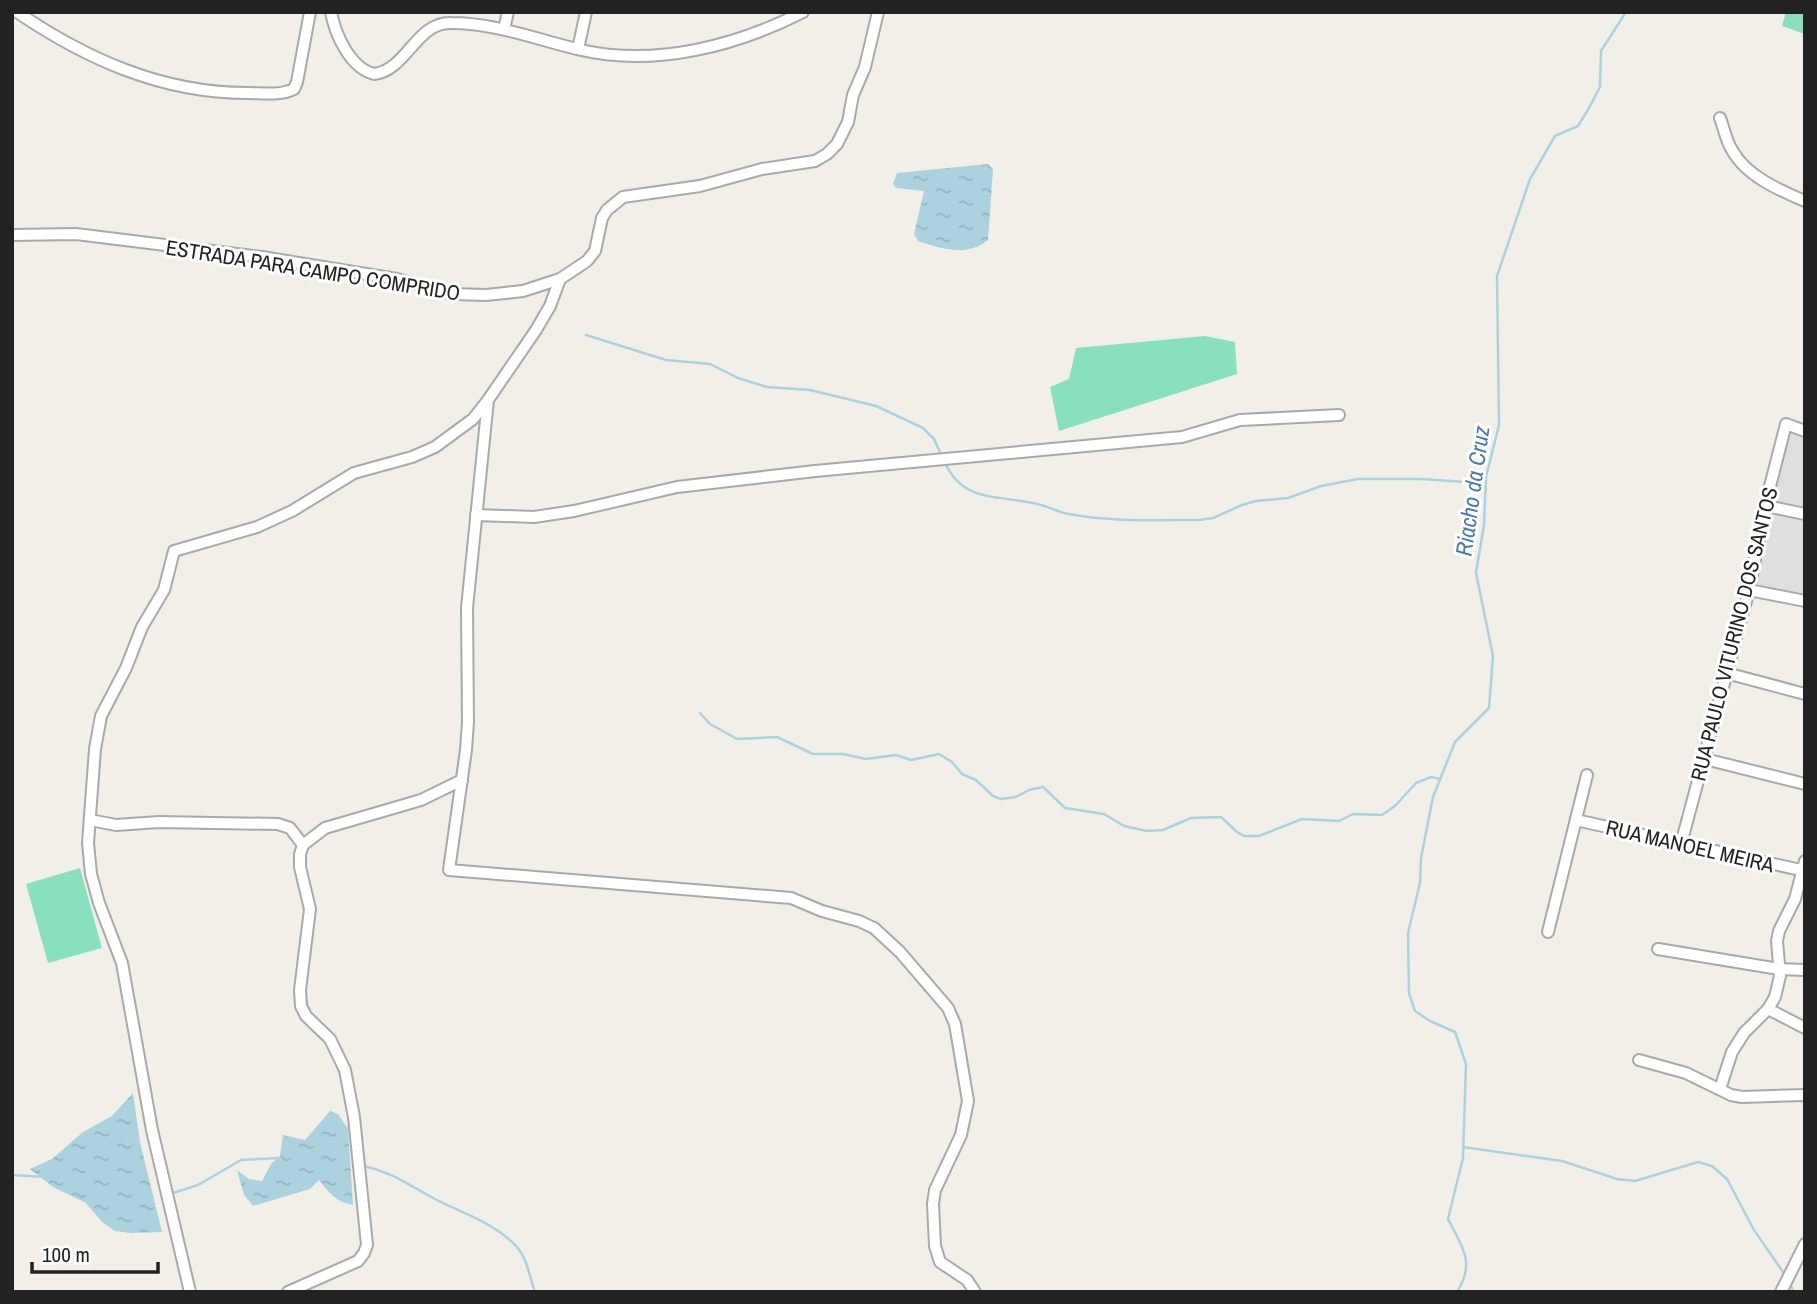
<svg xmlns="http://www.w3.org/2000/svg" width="1817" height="1304" viewBox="0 0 1817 1304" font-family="'Archivo Narrow',sans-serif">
  <defs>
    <pattern id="water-ripples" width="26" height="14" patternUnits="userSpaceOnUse" patternTransform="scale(1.75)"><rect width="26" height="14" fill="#aad3df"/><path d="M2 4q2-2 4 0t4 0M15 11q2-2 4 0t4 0" fill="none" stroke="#92b5bf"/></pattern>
  </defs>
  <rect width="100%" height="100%" fill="#f2efe9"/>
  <polygon fill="#e0dfdf" points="1787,419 1805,427 1805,597 1746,582"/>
  <g fill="#88e0be">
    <polygon points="1786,12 1805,12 1805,34 1782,26"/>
    <polygon points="1205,336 1235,342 1237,374 1059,431 1050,387 1069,379 1076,348"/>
    <polygon points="80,868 102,948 48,963 26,884"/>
  </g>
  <g fill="url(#water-ripples)">
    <path d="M988,164L993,169L988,240C968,257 941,249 918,241L914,234L924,191L896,188L893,184L897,173Z"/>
    <polygon points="133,1093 140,1142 162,1232 131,1233 115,1231 102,1222 86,1203 53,1187 30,1169 52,1159 83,1132 112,1116"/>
    <path d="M330,1111L338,1114L348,1129L353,1205C336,1202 329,1193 319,1180L310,1189L253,1206L244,1195L237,1170L249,1179L262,1181L271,1164L280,1156L283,1135L305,1140Z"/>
  </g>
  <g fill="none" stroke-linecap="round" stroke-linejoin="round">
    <g stroke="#aad3df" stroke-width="2.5">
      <polyline points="586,335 666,360 710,364 738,378 767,387 810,390 876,406 923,428 934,439 942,457"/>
      <path d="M945,463C964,503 997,495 1033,503C1046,505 1057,512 1069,514C1112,522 1156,520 1199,520L1213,518L1242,505L1256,501L1288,498L1321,486L1358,479H1421L1466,482L1486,477"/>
      <polyline points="700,713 710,724 737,739 777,737 813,754 843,754 866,759 896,755 911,760 939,754 952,762 962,774 976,780 993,796 1001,799 1016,797 1029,790 1043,787 1065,808 1104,814 1124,826 1147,831 1163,830 1191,818 1221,817 1237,832 1244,836 1259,836 1302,819 1339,821 1353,814 1382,815 1395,806 1416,783 1431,777 1440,779"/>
      <polyline points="1463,1147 1562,1161 1617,1179 1635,1181 1698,1162 1712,1166 1727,1179 1754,1230 1783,1272"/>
      <path d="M364,1166C394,1173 407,1184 433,1198C461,1213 494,1222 517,1247C528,1260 529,1276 535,1292"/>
      <polyline points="12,1175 44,1177"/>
      <polyline points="170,1194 198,1185 241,1160 281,1158"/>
      <polyline points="1791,1286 1794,1292"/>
      <path d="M1457,1292C1476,1262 1462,1247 1448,1219L1463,1158L1466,1064L1455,1032L1430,1021L1415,1011L1409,993L1408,933L1420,883L1421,858L1433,797L1455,742L1489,708L1493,656L1476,573L1484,525L1486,477L1499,425L1497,276L1530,179L1555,136L1578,126L1589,108L1600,87L1601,51L1626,12"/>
    </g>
    <g stroke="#a9a9a9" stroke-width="14">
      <g id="minor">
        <path d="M17,12C86,59 162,93 247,93C262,93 280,96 294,89L297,82L310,12"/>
        <path d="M331,12C335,34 350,68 374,74C407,70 416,22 451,23C496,23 538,40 581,50C656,67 736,46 803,12"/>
        <polyline points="504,29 508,12"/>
        <polyline points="578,49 586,12"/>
        <path d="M1720,118C1724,128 1726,141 1732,150C1746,176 1779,190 1805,201"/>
        <polyline points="12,235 76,234 262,257 397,279 453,294 486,295 523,291 560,279 587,261 595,251 602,218 607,210 623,197 700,186 762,169 815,161 827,154 837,144 848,122 853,95 865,67 878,12"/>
        <polyline points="560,279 550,306 536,330 488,400 467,608 468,722 466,750 449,870 791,898 822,911 859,921 874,928 900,952 948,1008 955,1024 968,1101 961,1135 935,1190 933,1204 935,1246 940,1262 967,1280 975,1292"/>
        <polyline points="1766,506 1805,514"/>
        <polyline points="476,515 534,517 574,511 677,487 815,471 1182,437 1240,420 1339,415"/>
        <polyline points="1749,590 1805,601"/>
        <polyline points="1726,673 1805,694"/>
        <polyline points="1705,759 1805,784"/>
        <polyline points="90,820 116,825 159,822 278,824 290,828 303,845"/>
        <polyline points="1576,820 1805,871"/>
        <polyline points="1681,844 1749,590 1768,494 1786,424 1805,431"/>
        <polyline points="1548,932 1587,775"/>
        <polyline points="1658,949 1779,969 1805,970"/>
        <polyline points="1768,1009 1805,1028"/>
        <polyline points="1639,1060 1686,1073 1731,1095 1742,1097 1805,1095"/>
        <polyline points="1720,1089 1732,1052 1744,1033 1768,1009 1775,997 1780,976 1777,941 1779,931 1795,899 1805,861"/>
        <polyline points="190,1292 152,1130 122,963 99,903 91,874 88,843 95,749 101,716 126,668 142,627 164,590 174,551 257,527 292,511 354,473 412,457 435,447 473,419 488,400"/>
        <polyline points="288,1292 358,1261 364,1253 367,1245 354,1117 345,1070 330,1039 306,1016 301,1006 300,990 310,909 300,867 300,854 303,845 325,828 421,800 462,780"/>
        <polyline points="1781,1292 1805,1244"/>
      </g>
    </g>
    <use href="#minor" stroke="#fff" stroke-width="10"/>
  </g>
  <g text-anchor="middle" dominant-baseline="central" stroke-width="6" stroke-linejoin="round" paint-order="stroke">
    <g font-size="21" fill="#222" stroke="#fff">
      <text transform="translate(313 270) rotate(9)">ESTRADA PARA CAMPO COMPRIDO</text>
      <text transform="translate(1734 634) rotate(-76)">RUA PAULO VITURINO DOS SANTOS</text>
      <text transform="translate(1690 846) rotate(13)">RUA MANOEL MEIRA</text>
    </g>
    <g font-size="23" font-style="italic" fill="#4a7aab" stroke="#fff">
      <text transform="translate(1472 491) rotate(-82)">Riacho da Cruz</text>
    </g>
  </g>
  <rect width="1817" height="1304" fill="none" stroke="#222222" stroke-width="28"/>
  <path d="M32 1262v10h126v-10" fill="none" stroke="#222222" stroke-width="3.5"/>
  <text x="42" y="1262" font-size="21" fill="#222222" stroke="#ffffff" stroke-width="5" paint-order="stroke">100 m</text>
</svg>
